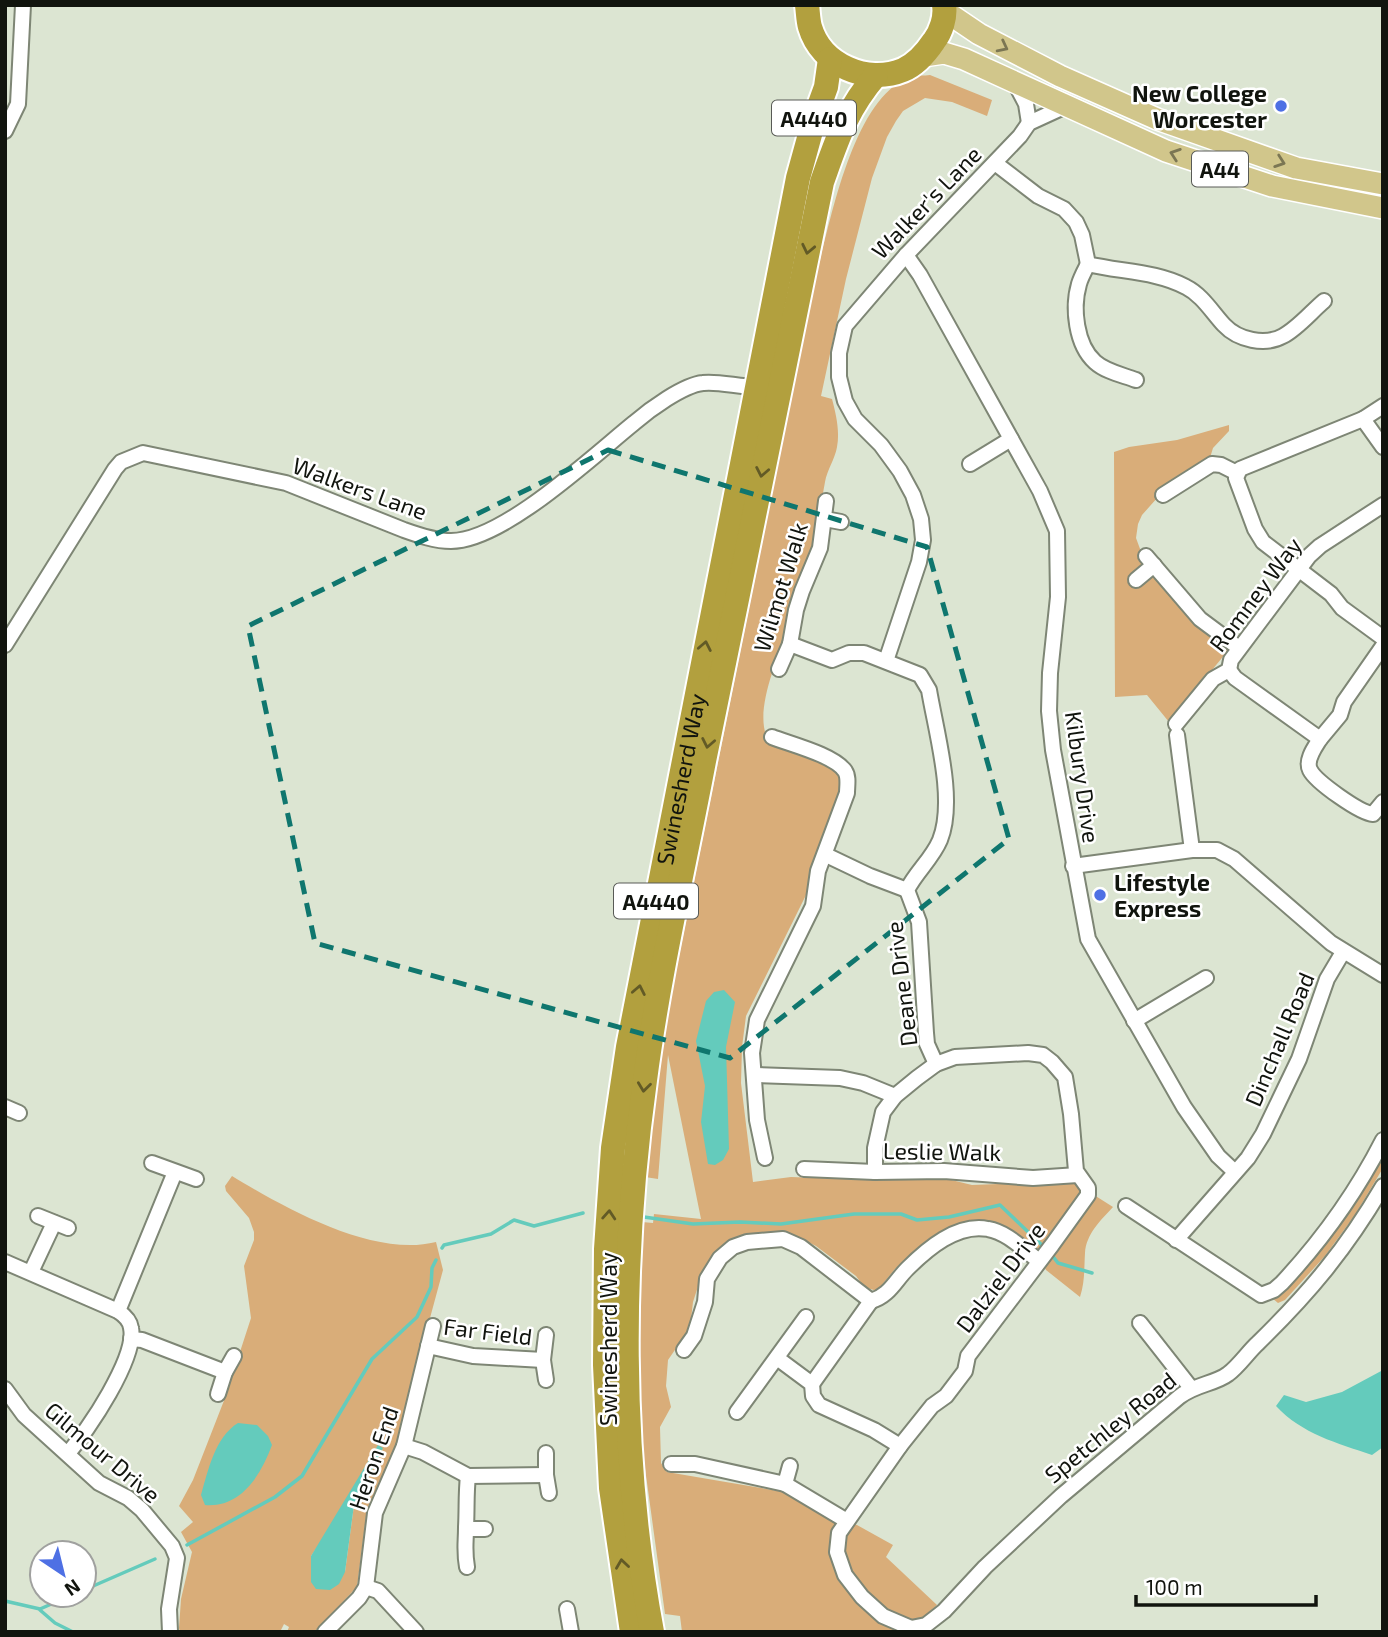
<svg xmlns="http://www.w3.org/2000/svg" width="1388" height="1637" viewBox="0 0 1388 1637" font-family="'Exo 2',sans-serif">
  <rect width="100%" height="100%" fill="#dce5d2"/>
  <g fill="#d9ad79" fill-rule="evenodd">
    <path d="M930,75L992,100L987,116L952,102L925,98L903,111L896,121L887,137L872,178L846,279L821,396L832,399C836,414 840,431 837,447C835,459 827,470 825,482C816,533 804,583 787,632C777,660 756,707 766,735L803,751L843,775C836,814 814,849 809,889L746,1016L742,1047L741,1083L753,1182L791,1177L873,1180L939,1177L972,1185L1072,1181L1113,1207C1101,1220 1086,1234 1085,1253C1084,1269 1085,1282 1080,1297L1046,1270L1034,1247L989,1222L962,1223L927,1240L895,1269L877,1291L864,1287L856,1276L816,1246L794,1235L773,1233L748,1236L702,1274L693,1302L690,1328L668,1360L666,1386L671,1407L660,1427L661,1463L667,1472L784,1492L826,1516L857,1525L893,1545L886,1557L937,1605L907,1632H682L680,1616L665,1614L638,1417L642,1222L653,1223L654,1214L701,1219L668,1055L658,1179L645,1177L660,1051L816,275C831,221 853,94 913,76C918,75 924,76 930,75Z"/>
    <polygon points="1229,425 1229,431 1213,448 1209,461 1158,497 1142,515 1138,524 1136,538 1150,576 1155,576 1231,647 1169,722 1147,695 1115,697 1114,452 1129,447 1177,440"/>
    <polygon points="1383,1151 1383,1168 1355,1215 1325,1256 1285,1300 1278,1303 1272,1298"/>
    <path d="M232,1176C285,1208 373,1258 436,1242L443,1270L394,1451L367,1509L357,1587L314,1632H287L289,1627L284,1624L280,1632H180L179,1628L181,1599L192,1552L181,1532L193,1522L179,1506L193,1480L225,1398L251,1318L244,1266L254,1240V1232L249,1218L226,1191L225,1186ZM383,1449L354,1505L345,1572L311,1556Z"/>
  </g>
  <g fill="#64cbbc">
    <polygon points="724,990 735,1002 726,1047 729,1149 723,1160 715,1165 708,1164 701,1122 705,1086 696,1041 706,1001 714,992"/>
    <path d="M1383,1370V1447L1372,1455C1337,1443 1302,1434 1276,1406L1284,1395L1306,1402L1342,1392Z"/>
    <path d="M238,1423L257,1425L268,1436L272,1445C261,1475 241,1508 205,1505L201,1495C208,1471 215,1437 238,1423Z"/>
    <polygon points="378,1445 383,1448 354,1505 345,1572 339,1584 330,1590 316,1589 311,1582 311,1556"/>
  </g>
  <g fill="none" stroke-linecap="round" stroke-linejoin="round">
    <g stroke="#64cbbc" stroke-width="3.5">
      <polyline points="644,1217 693,1224 740,1222 781,1224 854,1214 901,1214 917,1220 949,1217 1000,1205 1046,1249"/>
      <polyline points="442,1248 444,1245 491,1234 514,1220 534,1226 583,1213"/>
      <polyline points="1051,1254 1058,1263 1092,1273"/>
      <polyline points="187,1545 275,1497 302,1476 372,1359 417,1317 431,1287 432,1268 436,1260"/>
      <polyline points="84,1590 155,1559"/>
      <polyline points="5,1601 40,1609 72,1595"/>
      <polyline points="40,1610 55,1623 73,1632"/>
    </g>
    <g stroke="#7e8675" stroke-width="18">
      <g id="street">
        <polyline points="1015,83 1026,104 1029,123"/>
        <polyline points="5,131 18,104 23,5"/>
        <path d="M995,163L1038,196L1064,209L1076,222L1082,235L1088,264C1120,272 1156,271 1186,287C1202,295 1212,312 1224,325C1238,340 1265,346 1283,336C1298,328 1311,312 1324,301"/>
        <polyline points="906,255 920,275 1040,491 1057,531 1058,597 1050,673 1049,711 1053,750 1088,939 1184,1107 1218,1156 1235,1172"/>
        <path d="M1088,264C1085,270 1081,277 1079,284C1072,308 1076,345 1095,362C1106,372 1123,375 1136,380"/>
        <polyline points="1363,419 1383,406"/>
        <polyline points="1383,447 1363,419 1240,469 1236,478 1255,529 1263,542 1331,594 1342,608 1383,638"/>
        <polyline points="970,464 1011,439"/>
        <polyline points="1163,495 1212,464 1221,465 1237,473"/>
        <polyline points="825,519 841,522"/>
        <polyline points="1146,556 1200,619 1239,648"/>
        <polyline points="1136,580 1154,565"/>
        <path d="M790,644L832,660L849,653H864L920,675L929,690C936,732 956,800 940,840C932,859 916,872 907,890L919,922L926,1033L927,1044L936,1064"/>
        <path d="M5,645L115,469L121,462L143,453L286,483L404,530C418,535 435,541 451,541C503,541 593,456 634,423C649,410 683,385 703,383C718,381 739,387 756,387"/>
        <polyline points="886,661 919,562 923,540 921,519 913,495 900,471 881,445 855,419 845,401 839,377 839,353 845,326 906,255 1020,136 1029,123 1066,106"/>
        <polyline points="779,669 790,644 796,610 802,591 820,548 826,501"/>
        <path d="M1229,670L1235,678L1320,739C1315,747 1305,760 1310,770C1316,782 1360,813 1373,814L1383,802"/>
        <polyline points="1176,724 1213,679 1229,670 1231,660 1309,556 1320,546 1383,505"/>
        <polyline points="1177,735 1192,850"/>
        <polyline points="1320,739 1340,715 1344,702 1383,646"/>
        <polyline points="826,855 870,876 907,890"/>
        <polyline points="1073,866 1192,850 1217,850 1234,859 1331,943 1383,975"/>
        <polyline points="1134,1021 1206,978"/>
        <polyline points="755,1075 840,1078 863,1083 895,1096"/>
        <polyline points="5,1107 19,1113"/>
        <path d="M765,1158L757,1120L752,1053L757,1020L813,906L818,871L847,793C847,786 849,777 845,771C834,755 790,744 772,737"/>
        <polyline points="152,1163 196,1179"/>
        <polyline points="804,1169 875,1172 944,1171 1033,1178 1078,1175"/>
        <polyline points="875,1172 875,1148 883,1112 895,1096 917,1078 936,1064 955,1057 1028,1053 1043,1055 1052,1062 1065,1077 1071,1114 1076,1171 1088,1188 1088,1195 1052,1245 968,1356 965,1371 946,1396 932,1406 900,1446 839,1533 837,1552 845,1575 862,1597 883,1616 911,1628"/>
        <path d="M1126,1206L1261,1295L1274,1290L1282,1283C1322,1240 1356,1193 1383,1140"/>
        <polyline points="38,1216 68,1228"/>
        <polyline points="1176,1240 1248,1158 1263,1134 1299,1059 1327,979 1343,952"/>
        <path d="M5,1262L118,1311C124,1315 130,1320 131,1328C137,1357 88,1431 68,1453"/>
        <polyline points="31,1272 54,1223"/>
        <path d="M871,1301C889,1296 895,1281 907,1269C927,1249 957,1223 988,1229C1007,1232 1024,1250 1039,1261"/>
        <polyline points="118,1311 175,1172"/>
        <polyline points="1140,1323 1191,1388"/>
        <polyline points="131,1339 142,1340 225,1372"/>
        <polyline points="428,1346 473,1356 543,1360 546,1335"/>
        <polyline points="684,1350 694,1336 705,1302 707,1279 720,1258 733,1247 747,1242 783,1239 801,1247 871,1301"/>
        <polyline points="777,1358 812,1384 813,1396 819,1405 874,1430 900,1446"/>
        <polyline points="543,1360 546,1380"/>
        <polyline points="812,1384 871,1301"/>
        <polyline points="5,1389 24,1415 35,1425 99,1483 128,1498 142,1510 172,1546 177,1558 169,1609 170,1632"/>
        <polyline points="218,1394 225,1372 234,1356"/>
        <polyline points="737,1412 806,1317"/>
        <polyline points="404,1446 423,1452 468,1476 546,1475"/>
        <polyline points="546,1453 546,1475 549,1493"/>
        <polyline points="671,1464 695,1464 785,1484 847,1521"/>
        <polyline points="785,1484 790,1466"/>
        <polyline points="466,1529 485,1529"/>
        <path d="M467,1567C464,1551 466,1543 466,1527C467,1509 466,1493 468,1476"/>
        <polyline points="366,1587 378,1591 416,1632"/>
        <polyline points="567,1609 571,1632"/>
        <polyline points="325,1632 359,1598 366,1587 375,1513 404,1446 433,1326"/>
        <path d="M910,1632L911,1628L926,1625L944,1611L985,1567L1061,1496L1179,1397C1195,1384 1215,1384 1228,1374C1239,1366 1248,1352 1258,1343C1310,1292 1346,1249 1383,1186"/>
      </g>
    </g>
    <g stroke="#fff" stroke-width="24">
      <g id="primary">
        <polyline points="945,11 979,34 1060,76 1157,119 1296,168 1383,184"/>
        <polyline points="924,56 944,53 964,59 1166,151 1272,186 1383,208"/>
      </g>
    </g>
    <g stroke="#fff" stroke-width="28">
      <g id="highway">
        <path d="M807,5C808,12 808,20 810,27C821,65 867,85 903,70C917,64 926,53 934,41C941,32 946,17 944,5"/>
        <path id="s1" d="M632,1632L611,1488L605,1365L606,1249L613,1148L628,1047L798,178L814,120L826,87L830,59"/>
        <path d="M652,1632C619,1454 620,1259 645,1080C659,973 684,867 704,761C742,568 782,375 822,182C837,140 846,110 876,75"/>
      </g>
    </g>
    <use href="#street" stroke="#fff" stroke-width="14"/>
    <use href="#primary" stroke="#d1c68b" stroke-width="21"/>
    <use href="#highway" stroke="#b2a03e" stroke-width="24"/>
  </g>
  <defs><path id="oneway-chevron" d="M-2-3.5L2.5 0L-2 3.5" fill="none" stroke-width="1.6" stroke-linecap="round" stroke-linejoin="round" transform="scale(1.75)"/></defs>
  <g stroke="#7b7653">
    <use href="#oneway-chevron" transform="translate(1003 47) rotate(27)"/>
    <use href="#oneway-chevron" transform="translate(1175 154) rotate(-161)"/>
    <use href="#oneway-chevron" transform="translate(1280 162) rotate(19)"/>
  </g>
  <g stroke="#625a26">
    <use href="#oneway-chevron" transform="translate(808 249) rotate(102)"/>
    <use href="#oneway-chevron" transform="translate(762 472) rotate(101)"/>
    <use href="#oneway-chevron" transform="translate(705 646) rotate(-79)"/>
    <use href="#oneway-chevron" transform="translate(708 743) rotate(101)"/>
    <use href="#oneway-chevron" transform="translate(639 990) rotate(-79)"/>
    <use href="#oneway-chevron" transform="translate(644 1087) rotate(97)"/>
    <use href="#oneway-chevron" transform="translate(609 1215) rotate(-86)"/>
    <use href="#oneway-chevron" transform="translate(622 1564) rotate(-98)"/>
  </g>
  <path fill="none" stroke="#0f766e" stroke-width="5" stroke-dasharray="14 9" stroke-linejoin="round" d="M608,450L927,547L1009,839L730,1058L315,943L248,626Z"/>
  <g fill="#4e70e4" stroke="#fff" stroke-width="2.5">
    <circle cx="1281" cy="106" r="7"/>
    <circle cx="1100" cy="895" r="7"/>
  </g>
  <g text-anchor="middle" dominant-baseline="central" stroke-width="5" stroke-linejoin="round" paint-order="stroke">
    <g fill="#fff" stroke="#585a56" stroke-width="2">
      <rect x="772" y="100.5" width="84" height="35" rx="5"/>
      <rect x="1192" y="151.5" width="56" height="35" rx="5"/>
      <rect x="614" y="883.5" width="84" height="35" rx="5"/>
    </g>
    <g font-size="21" font-weight="bold" fill="#11140e">
      <text x="814" y="118">A4440</text>
      <text x="1220" y="169">A44</text>
      <text x="656" y="901">A4440</text>
    </g>
    <g font-size="23" font-weight="bold" fill="#11140e" stroke="#fff" text-anchor="end">
      <text x="1267" y="93">New College<tspan x="1267" dy="26">Worcester</tspan></text>
      <text x="1114" y="882" text-anchor="start">Lifestyle<tspan x="1114" dy="26">Express</tspan></text>
    </g>
    <g font-size="23" fill="#11140e" stroke="#fff">
      <text transform="translate(926 202) rotate(-46)">Walker's Lane</text>
      <text transform="translate(360 488) rotate(20)">Walkers Lane</text>
      <text transform="translate(780 587) rotate(-73)">Wilmot Walk</text>
      <text transform="translate(1255 594) rotate(-53)">Romney Way</text>
      <text transform="translate(1083 777) rotate(82)">Kilbury Drive</text>
      <text stroke="none"><textPath href="#s1" startOffset="861">Swinesherd Way</textPath></text>
      <text transform="translate(901 984) rotate(-97)">Deane Drive</text>
      <text transform="translate(1279 1039) rotate(-67)">Dinchall Road</text>
      <text transform="translate(942 1151) rotate(1)">Leslie Walk</text>
      <text transform="translate(1000 1277) rotate(-53)">Dalziel Drive</text>
      <text transform="translate(488 1331) rotate(7)">Far Field</text>
      <text transform="translate(608 1339) rotate(-90)">Swinesherd Way</text>
      <text transform="translate(1110 1427) rotate(-39)">Spetchley Road</text>
      <text transform="translate(103 1452) rotate(40)">Gilmour Drive</text>
      <text transform="translate(373 1458) rotate(-71)">Heron End</text>
    </g>
  </g>
  <rect width="1388" height="1637" fill="none" stroke="#11140e" stroke-width="14"/>
  <g transform="translate(63 1574) rotate(145)"><circle r="33" fill="#ffffff" stroke="#a0a19f" stroke-width="2"/>
  <path d="M0-5L12 26L0 18L-12 26Z" fill="#4e70e4"/>
  <text y="-10" font-size="19" font-weight="bold" text-anchor="middle" fill="#11140e">N</text>
  </g>
  <path d="M1136 1595v10h180v-10" fill="none" stroke="#11140e" stroke-width="3.5"/>
  <text x="1146" y="1595" font-size="21" fill="#11140e" stroke="#ffffff" stroke-width="5" paint-order="stroke">100 m</text>
</svg>
